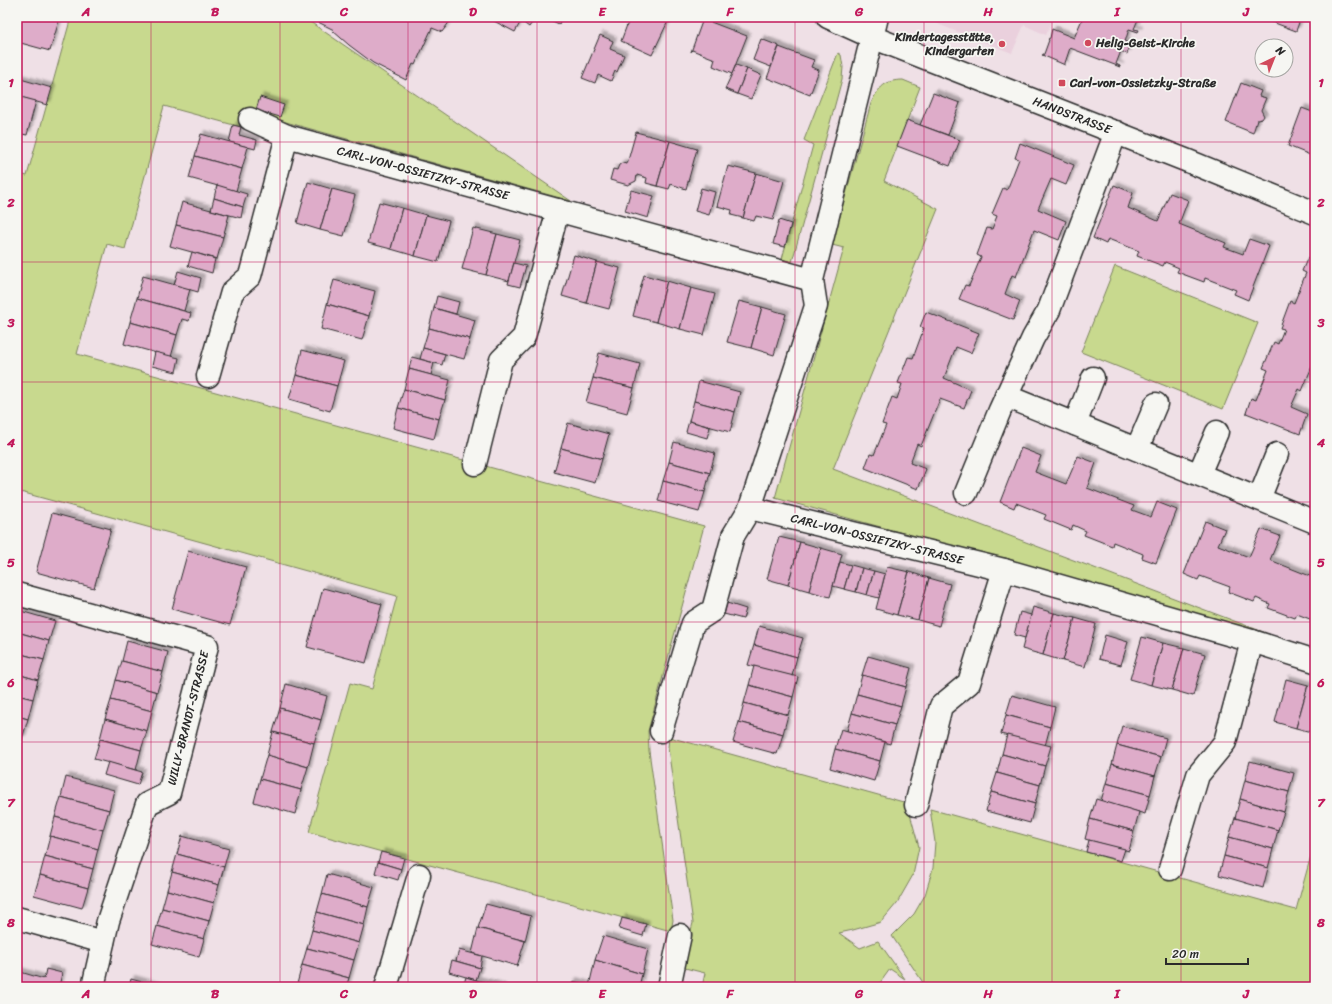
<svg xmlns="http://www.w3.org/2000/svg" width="1332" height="1004" viewBox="0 0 1332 1004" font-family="Sriracha,sans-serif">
  <defs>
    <filter id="shadow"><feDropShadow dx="3.5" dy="-3.5" stdDeviation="1" flood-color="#0004"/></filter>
  </defs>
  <rect width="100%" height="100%" fill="#efe0e6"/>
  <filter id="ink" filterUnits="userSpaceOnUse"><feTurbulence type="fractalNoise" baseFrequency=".025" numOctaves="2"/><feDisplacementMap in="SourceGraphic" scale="8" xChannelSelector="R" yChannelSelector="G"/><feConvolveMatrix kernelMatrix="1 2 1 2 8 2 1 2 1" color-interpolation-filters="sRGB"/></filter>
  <g filter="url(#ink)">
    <polygon fill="#ead0dd" points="928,17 1054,17 1046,35 1024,25 1012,53 940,25"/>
    <g fill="#c8d98e" stroke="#7a825c">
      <polygon points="71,17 303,17 571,201 246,111 241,127 164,106 125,249 107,244 77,354 704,526 648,731 649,751 673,920 671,931 309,832 350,683 372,689 397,596 17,491 17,173 27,176"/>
      <polygon points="838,53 841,55 843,67 842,79 792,262 782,259 813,145 804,140"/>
      <path d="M903,80L920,87L884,181L938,209L833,469L1266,633L775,498L844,248L832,245L871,103C879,87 885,80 903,80Z"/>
      <polygon points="1115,266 1258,323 1223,409 1081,352"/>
      <polygon points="669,737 907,803 919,847 913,875 897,903 881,922 853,930 839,933 860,948 878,941 905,979 890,969 877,987 702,987 705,973 681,967 693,923 668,748"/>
      <polygon points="930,809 1296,910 1315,841 1315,987 926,987 892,936 914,914 925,895 933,868 935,842"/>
    </g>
    <g fill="#deacc9" stroke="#2b2b2b" filter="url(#shadow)">
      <polygon points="20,17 60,17 50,51 17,42 17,27"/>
      <polygon points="313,17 453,17 442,32 432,28 415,65 413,64 406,80 373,63 349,45 333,31 334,30 312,19"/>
      <polygon points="496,17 536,17 529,27 521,21 515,32 494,21"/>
      <polygon points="547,17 562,17 559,24 546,18"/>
      <polygon points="630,17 670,17 652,55 621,41"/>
      <polygon points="1083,17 1139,17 1134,29 1139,30 1138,32 1129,29 1125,42 1131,44 1127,54 1121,51 1116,64 1120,66 1120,67 1070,48 1065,63 1065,65 1042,55 1044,54 1049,40 1048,39 1050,38 1052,29 1074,38"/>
      <polygon points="1259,17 1301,17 1296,31"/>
      <polygon points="703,19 747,36 732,74 713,66 715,59 692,50 691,52"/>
      <polygon points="600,35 613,41 610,49 624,55 617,72 615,71 611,81 598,75 595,83 582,78"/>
      <polygon points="761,39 779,46 771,67 753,60"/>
      <polygon points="779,47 814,60 811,67 819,70 810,95 767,78"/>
      <polygon points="736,65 747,69 737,94 725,89"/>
      <polygon points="747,69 761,75 751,99 737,94"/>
      <polygon points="17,78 52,88 47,105 17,96"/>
      <polygon points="1241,83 1261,91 1259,96 1266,98 1261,110 1264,116 1262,119 1257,120 1253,133 1226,122"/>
      <polygon points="933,93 960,103 948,135 920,125"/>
      <polygon points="17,96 36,101 27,135 17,133"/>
      <polygon points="260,97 284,105 280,117 256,110"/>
      <polygon points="1302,108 1315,113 1315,157 1288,146"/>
      <polygon points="907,120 960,140 950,166 897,146"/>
      <polygon points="233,125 241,127 239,135 257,140 255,149 229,142"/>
      <polygon points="636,132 670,141 657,186 646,183 647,178 637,175 636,181 628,185 610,180 613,169 617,170 619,165 622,163 627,164"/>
      <polygon points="201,134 248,147 242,169 195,156"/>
      <polygon points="670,141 697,149 686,189 671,184 669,189 657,186"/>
      <polygon points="1020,143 1074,165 1066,185 1051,179 1038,209 1066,221 1059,240 1034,230 1016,277 1012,275 1005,294 1020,301 1013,320 959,299 965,285 969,286 981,257 977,255 987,228 992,229 997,216 992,214 1003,188 1007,190 1019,159 1015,158"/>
      <polygon points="195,156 242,169 236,191 189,178"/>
      <polygon points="728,166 756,173 743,218 731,215 732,210 717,206"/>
      <polygon points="756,173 784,181 773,220 756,216 754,221 743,218"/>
      <polygon points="308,182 332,189 320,230 297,223"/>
      <polygon points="217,185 247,194 243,207 214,198"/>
      <polygon points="1114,185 1133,193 1128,208 1158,221 1170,193 1188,200 1179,224 1226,243 1224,247 1243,254 1249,239 1269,246 1248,300 1234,294 1236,290 1205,278 1204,282 1177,272 1179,268 1165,262 1163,266 1137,256 1139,251 1108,239 1106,244 1093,238"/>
      <polygon points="701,188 715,192 709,215 695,211"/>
      <polygon points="332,189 355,195 344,236 320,230"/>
      <polygon points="631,190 654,196 648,218 625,211"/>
      <polygon points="214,198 243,207 241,218 211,210"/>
      <polygon points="182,202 229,215 223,237 176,225"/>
      <polygon points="379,202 402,208 391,249 368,243"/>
      <polygon points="402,208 426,215 415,256 391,249"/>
      <polygon points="426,215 449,221 438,262 415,256"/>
      <polygon points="779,220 791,224 785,247 773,244"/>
      <polygon points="176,225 223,237 217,259 170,246"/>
      <polygon points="473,228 497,234 486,275 462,269"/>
      <polygon points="497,234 520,240 509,281 486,275"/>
      <polygon points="192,252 215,259 212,273 188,266"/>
      <polygon points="574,255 597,262 586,303 562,296"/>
      <polygon points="1308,257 1315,260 1315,359 1302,391 1299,389 1291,407 1307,414 1300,434 1246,413 1251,398 1256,400 1268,370 1263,368 1274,342 1278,344 1284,329 1280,328 1290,301 1294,303 1306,273 1302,271"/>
      <polygon points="597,262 620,268 609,309 586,303"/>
      <polygon points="514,263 526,266 520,287 508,284"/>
      <polygon points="178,271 201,278 198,292 174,285"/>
      <polygon points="644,275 667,281 656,322 633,316"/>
      <polygon points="143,276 190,289 184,311 137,298"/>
      <polygon points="334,280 375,291 369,316 327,304"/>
      <polygon points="667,281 691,288 680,329 656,322"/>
      <polygon points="691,288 715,294 704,335 680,329"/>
      <polygon points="437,296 459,302 456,314 434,308"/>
      <polygon points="137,298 191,313 189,321 182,319 177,335 130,322"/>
      <polygon points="739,301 762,307 751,348 727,342"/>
      <polygon points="327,304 369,316 362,340 321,329"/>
      <polygon points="762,307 786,314 774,355 751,348"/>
      <polygon points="434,308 475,320 470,339 429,328"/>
      <polygon points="926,312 979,333 971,353 956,347 944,378 971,390 964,408 940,399 921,446 917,444 910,463 926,469 918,489 865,468 870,454 874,455 886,425 882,424 892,397 897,399 902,384 898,383 908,357 913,358 924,328 920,327"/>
      <polygon points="130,322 177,335 171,357 124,344"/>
      <polygon points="429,328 470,339 464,359 423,348"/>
      <polygon points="423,348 445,354 442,365 420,359"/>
      <polygon points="302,350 344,361 337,386 296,375"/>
      <polygon points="155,352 179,358 176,372 152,366"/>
      <polygon points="599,353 640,364 634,388 593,378"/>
      <polygon points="412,357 434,363 431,375 409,369"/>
      <polygon points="409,369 450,380 445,400 404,389"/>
      <polygon points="296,375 337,386 330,411 289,399"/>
      <polygon points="593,378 634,388 627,413 586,402"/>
      <polygon points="699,381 740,392 735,412 694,401"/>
      <polygon points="404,389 445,400 439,419 398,408"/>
      <polygon points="694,401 735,412 730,432 689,421"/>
      <polygon points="398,408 439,419 434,439 393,428"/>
      <polygon points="689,421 710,427 707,438 686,432"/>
      <polygon points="568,423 609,434 602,459 561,448"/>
      <polygon points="674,442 715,453 710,473 669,462"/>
      <polygon points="561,448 602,459 595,483 554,472"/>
      <polygon points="1021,448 1041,456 1035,472 1066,484 1078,456 1096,463 1087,488 1134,506 1132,510 1151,517 1157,502 1177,510 1156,563 1142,558 1143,554 1113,542 1112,546 1084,535 1086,531 1073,525 1071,530 1044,519 1046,515 1016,503 1014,508 1000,502"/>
      <polygon points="669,462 710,473 705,492 663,481"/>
      <polygon points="663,481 705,492 699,512 658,501"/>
      <polygon points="52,513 111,529 94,588 36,572"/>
      <polygon points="1205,521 1225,529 1218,545 1249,557 1261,529 1280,536 1270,560 1315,578 1315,621 1297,614 1295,618 1268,608 1270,604 1256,598 1254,602 1228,592 1230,587 1200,576 1198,580 1184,574"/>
      <polygon points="779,537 800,542 788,585 767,579"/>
      <polygon points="800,542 821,548 809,591 788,585"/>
      <polygon points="821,548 842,554 830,597 809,591"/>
      <polygon points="188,551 246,567 230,625 172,609"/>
      <polygon points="840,562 851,565 844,589 833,586"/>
      <polygon points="851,565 862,568 856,592 844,589"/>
      <polygon points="887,567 909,572 897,615 876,609"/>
      <polygon points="862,568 874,571 867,595 856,592"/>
      <polygon points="874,571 885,574 879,598 867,595"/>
      <polygon points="909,572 929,578 918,620 897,615"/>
      <polygon points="929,578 950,584 939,626 918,620"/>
      <polygon points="323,588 382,604 366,663 307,647"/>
      <polygon points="727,603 746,609 743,619 724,614"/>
      <polygon points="1033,607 1054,613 1043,655 1022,649"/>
      <polygon points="17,610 55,621 49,641 17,632"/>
      <polygon points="1020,612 1031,615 1025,638 1014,635"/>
      <polygon points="1054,613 1075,618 1063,661 1043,655"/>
      <polygon points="1075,618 1096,624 1085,667 1063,661"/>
      <polygon points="759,626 803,638 797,657 754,645"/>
      <polygon points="17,632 49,641 44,660 17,653"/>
      <polygon points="1105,635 1128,642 1121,665 1099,659"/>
      <polygon points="1142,637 1163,643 1151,685 1130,679"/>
      <polygon points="127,641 168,652 163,672 122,661"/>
      <polygon points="1163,643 1184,648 1172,690 1151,685"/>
      <polygon points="754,645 797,657 792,676 748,665"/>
      <polygon points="1184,648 1205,654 1193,696 1172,690"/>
      <polygon points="17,653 44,660 38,680 17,674"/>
      <polygon points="868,656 911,668 906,687 862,675"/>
      <polygon points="122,661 163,672 157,692 116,680"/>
      <polygon points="754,666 798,677 793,697 749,685"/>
      <polygon points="17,674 38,680 33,699 17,695"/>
      <polygon points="862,675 906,687 901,706 857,694"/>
      <polygon points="1286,679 1308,685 1296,728 1275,722"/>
      <polygon points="116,680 157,692 152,711 111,700"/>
      <polygon points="286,684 327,696 321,720 280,708"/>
      <polygon points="749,685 793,697 788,715 744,703"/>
      <polygon points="1308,685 1315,687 1315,733 1296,728"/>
      <polygon points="857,694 901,706 895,725 852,713"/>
      <polygon points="17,695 33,699 28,719 17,716"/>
      <polygon points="1012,695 1055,707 1050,727 1006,715"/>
      <polygon points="111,700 152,711 147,731 105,719"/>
      <polygon points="744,703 788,715 783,734 739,722"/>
      <polygon points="280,708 321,720 314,743 273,732"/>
      <polygon points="852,713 895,725 890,744 847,731"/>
      <polygon points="1006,715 1050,727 1045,746 1001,734"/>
      <polygon points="17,716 28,719 22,739 17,737"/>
      <polygon points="105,719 147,731 141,750 100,739"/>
      <polygon points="739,722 783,734 777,754 733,742"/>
      <polygon points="1122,726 1166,738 1161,757 1117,745"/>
      <polygon points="841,729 885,742 880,761 835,749"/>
      <polygon points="273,732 314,743 308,767 267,755"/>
      <polygon points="1007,735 1051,746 1045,766 1002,754"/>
      <polygon points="100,739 141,750 136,770 94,759"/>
      <polygon points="1117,745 1161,757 1155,776 1112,764"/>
      <polygon points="835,749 880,761 874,781 830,768"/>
      <polygon points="1002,754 1045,766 1040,785 997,773"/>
      <polygon points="267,755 308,767 301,790 260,779"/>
      <polygon points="1250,761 1294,773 1289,792 1245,780"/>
      <polygon points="108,762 142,772 138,785 104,775"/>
      <polygon points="1112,764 1155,776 1150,795 1106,783"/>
      <polygon points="997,773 1040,785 1035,804 991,792"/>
      <polygon points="66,777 114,790 109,810 61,797"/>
      <polygon points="260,779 301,790 295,814 254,802"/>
      <polygon points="1245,780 1289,792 1284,812 1240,799"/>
      <polygon points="1106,783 1150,795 1145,814 1101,801"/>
      <polygon points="991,792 1035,804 1030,823 986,811"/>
      <polygon points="61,797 109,810 103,830 55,817"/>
      <polygon points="1096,799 1139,812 1134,831 1090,819"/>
      <polygon points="1240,799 1284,812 1278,830 1235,818"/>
      <polygon points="55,817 103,830 98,849 50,836"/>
      <polygon points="1235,818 1278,830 1273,849 1229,837"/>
      <polygon points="1090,819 1134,831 1129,851 1085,839"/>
      <polygon points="50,836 98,849 93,869 45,856"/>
      <polygon points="182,836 229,849 224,867 177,854"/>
      <polygon points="1229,837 1273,849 1268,868 1224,856"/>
      <polygon points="1089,840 1125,849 1121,861 1086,852"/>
      <polygon points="381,852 404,858 401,869 378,862"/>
      <polygon points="177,854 224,867 219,885 172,872"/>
      <polygon points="45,856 93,869 88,888 40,875"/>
      <polygon points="1224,856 1268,868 1263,888 1219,875"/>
      <polygon points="378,862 401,869 398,880 375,873"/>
      <polygon points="172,872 219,885 214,903 167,890"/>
      <polygon points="327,874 374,887 368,907 322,894"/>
      <polygon points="40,875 88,888 82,908 34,895"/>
      <polygon points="167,890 214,903 209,921 162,908"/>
      <polygon points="322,894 368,907 364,925 317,912"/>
      <polygon points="486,904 531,916 525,941 478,928"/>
      <polygon points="162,908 209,921 204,939 157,926"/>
      <polygon points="317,912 364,925 359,943 312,930"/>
      <polygon points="622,918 646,924 643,936 619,929"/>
      <polygon points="157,926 204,939 199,957 152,944"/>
      <polygon points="478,928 525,941 517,966 472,953"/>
      <polygon points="312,930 359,943 354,960 307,948"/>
      <polygon points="603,936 648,949 642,974 595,960"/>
      <polygon points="307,948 354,960 349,978 302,965"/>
      <polygon points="459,950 482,956 480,968 456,961"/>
      <polygon points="452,960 480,968 476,980 449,972"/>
      <polygon points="595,960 642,974 639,987 595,987 589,986"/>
      <polygon points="302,965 349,978 346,987 308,987 297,984"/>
      <polygon points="46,969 62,973 59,987 17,987 17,971 44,979"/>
      <polygon points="466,977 476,980 502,987 463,987"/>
      <polygon points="131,979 160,987 129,987"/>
      <polygon points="573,981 589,986 595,987 571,987"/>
    </g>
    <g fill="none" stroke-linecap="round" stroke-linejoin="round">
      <g stroke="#2b2b2b" stroke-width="25">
        <g id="minor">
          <polyline points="250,119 287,136 812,280"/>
          <polyline points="208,376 232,292 250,276 287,136"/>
          <polyline points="1006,396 1315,522"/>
          <polyline points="1075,424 1093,378"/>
          <polyline points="1137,449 1156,404"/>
          <polyline points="475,464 501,360 524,337 558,210"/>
          <polyline points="1199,474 1217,432"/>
          <polyline points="966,493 1000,410 1033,338 1049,310 1116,132"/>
          <polyline points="1259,499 1277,454"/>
          <polyline points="750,508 1004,570 1252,641 1315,661"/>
          <polyline points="17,594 207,646 169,793 147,804 108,921 93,987"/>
          <polyline points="661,731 693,623 713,610 733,536 750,508 816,306 812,280 877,17"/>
          <polyline points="916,805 941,706 969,683 1004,570"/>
          <polyline points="1170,869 1198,775 1225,742 1252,641"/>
          <polyline points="17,918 103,942"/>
          <polyline points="386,987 419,875"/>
          <polyline points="669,987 680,935"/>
        </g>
      </g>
      <g stroke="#2b2b2b" stroke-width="25">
        <polyline id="major" points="828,17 872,37 1188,161 1315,213"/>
      </g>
      <use href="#minor" stroke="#f6f6f2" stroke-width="22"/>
      <use href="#major" stroke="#f6f6f2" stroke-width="22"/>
    </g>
  </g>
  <path fill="none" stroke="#c2185b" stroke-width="1" stroke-opacity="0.55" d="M151,17V987M280,17V987M408,17V987M537,17V987M666,17V987M795,17V987M924,17V987M1052,17V987M1181,17V987M17,142H1315M17,262H1315M17,382H1315M17,502H1315M17,622H1315M17,742H1315M17,862H1315"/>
  <g fill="#d1495b" stroke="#f6f6f2" stroke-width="1.5">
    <circle cx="1088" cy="43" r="4"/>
    <circle cx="1002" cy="44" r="4"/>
    <rect x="1058" y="79" width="8" height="8" rx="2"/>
  </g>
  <g text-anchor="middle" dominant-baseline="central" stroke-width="3.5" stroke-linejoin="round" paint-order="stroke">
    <g font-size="12" font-weight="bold" fill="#2b2b2b" stroke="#f6f6f2" text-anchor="start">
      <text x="994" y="37" text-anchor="end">Kindertagesstätte,<tspan x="994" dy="14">Kindergarten</tspan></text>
      <text x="1096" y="43">Helig-Geist-Kirche</text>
      <text x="1070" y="83">Carl-von-Ossietzky-Straße</text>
    </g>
    <g font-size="12" fill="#2b2b2b" stroke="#f6f6f2">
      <text transform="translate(1072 115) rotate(21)">HANDSTRASSE</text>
      <text transform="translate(423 173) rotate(15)">CARL-VON-OSSIETZKY-STRASSE</text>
      <text transform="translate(877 539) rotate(14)">CARL-VON-OSSIETZKY-STRASSE</text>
      <text transform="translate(188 718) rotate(-76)">WILLY-BRANDT-STRASSE</text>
    </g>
  </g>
  <rect width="1332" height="1004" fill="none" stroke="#f6f6f2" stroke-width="44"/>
  <g transform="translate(1274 58) rotate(43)"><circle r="19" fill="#f6f6f2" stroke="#a5a5a2"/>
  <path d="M0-3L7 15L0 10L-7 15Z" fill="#d1495b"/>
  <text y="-6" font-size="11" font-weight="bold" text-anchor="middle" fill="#2b2b2b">N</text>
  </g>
  <path d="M1166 958v6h82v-6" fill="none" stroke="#2b2b2b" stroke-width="2"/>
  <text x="1172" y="958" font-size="12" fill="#2b2b2b" stroke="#f6f6f2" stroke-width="3" paint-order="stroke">20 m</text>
  <rect x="22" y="22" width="1288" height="960" fill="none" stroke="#c2185b" stroke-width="1.5"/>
  <g font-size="13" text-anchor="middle" font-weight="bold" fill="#c2185b">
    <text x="86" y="16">A</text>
    <text x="215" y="16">B</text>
    <text x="344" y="16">C</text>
    <text x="473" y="16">D</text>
    <text x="602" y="16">E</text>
    <text x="730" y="16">F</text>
    <text x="859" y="16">G</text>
    <text x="988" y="16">H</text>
    <text x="1117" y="16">I</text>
    <text x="1246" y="16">J</text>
    <text x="11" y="87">1</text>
    <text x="1321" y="87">1</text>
    <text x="11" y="207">2</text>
    <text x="1321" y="207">2</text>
    <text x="11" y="327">3</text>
    <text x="1321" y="327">3</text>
    <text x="11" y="447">4</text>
    <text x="1321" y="447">4</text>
    <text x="11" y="567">5</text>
    <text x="1321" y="567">5</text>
    <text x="11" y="687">6</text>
    <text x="1321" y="687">6</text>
    <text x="11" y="807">7</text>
    <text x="1321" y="807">7</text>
    <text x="11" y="927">8</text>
    <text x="1321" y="927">8</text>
    <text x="86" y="998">A</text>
    <text x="215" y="998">B</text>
    <text x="344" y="998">C</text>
    <text x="473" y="998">D</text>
    <text x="602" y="998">E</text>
    <text x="730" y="998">F</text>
    <text x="859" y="998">G</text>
    <text x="988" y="998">H</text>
    <text x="1117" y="998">I</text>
    <text x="1246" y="998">J</text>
  </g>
</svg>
